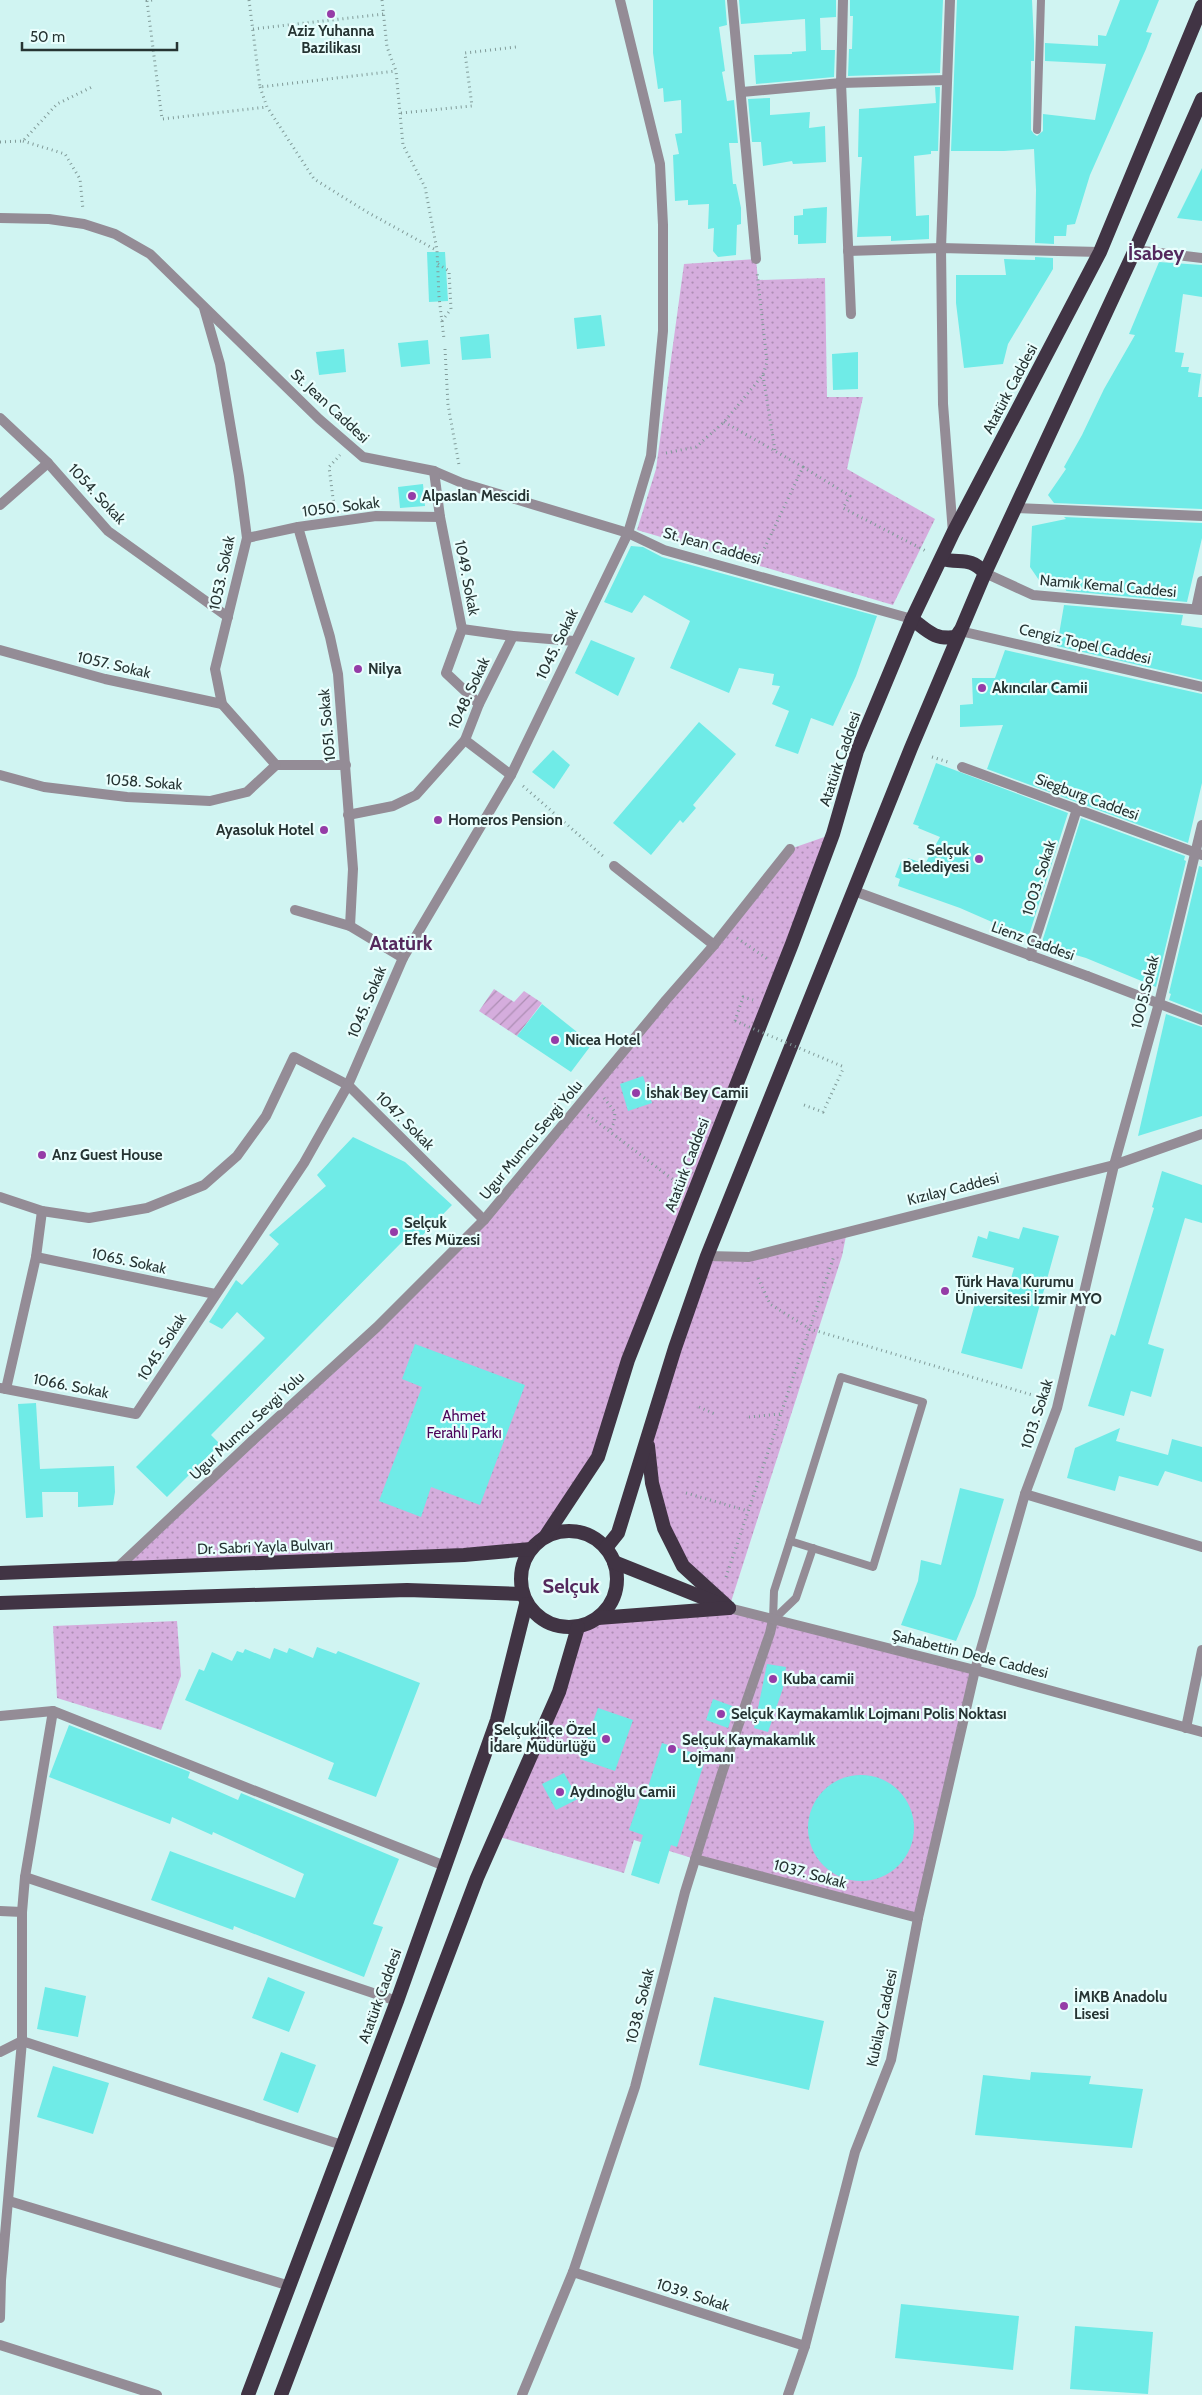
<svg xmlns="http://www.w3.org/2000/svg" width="1202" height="2395" viewBox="0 0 1202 2395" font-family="Cabin,sans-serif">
  <defs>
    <pattern id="park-dots" width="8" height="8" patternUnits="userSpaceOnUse" patternTransform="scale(1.25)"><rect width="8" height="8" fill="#d5addd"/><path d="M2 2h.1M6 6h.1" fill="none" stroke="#ad8eb4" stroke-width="1.8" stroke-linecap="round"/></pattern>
    <pattern id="garden-furrows" width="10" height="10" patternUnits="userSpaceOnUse" patternTransform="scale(1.25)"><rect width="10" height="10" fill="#d5addd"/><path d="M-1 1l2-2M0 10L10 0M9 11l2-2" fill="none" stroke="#ad8eb4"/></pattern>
  </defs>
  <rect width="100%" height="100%" fill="#d0f4f2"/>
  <g fill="url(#park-dots)">
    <polygon points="756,259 758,280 825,278 827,397 863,397 847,469 935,519 893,605 637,530 656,469 684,264"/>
    <polygon points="833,834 598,1457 545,1537 531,1549 115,1570 484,1220 790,849"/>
    <polygon points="847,1231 842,1256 729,1608 975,1670 918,1918 695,1859 634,1840 624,1873 496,1836 578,1627 598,1618 728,1608 683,1566 664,1528 648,1439 707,1256 749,1257"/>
    <polygon points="177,1621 181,1676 161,1730 57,1698 53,1626"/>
  </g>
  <polygon fill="url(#garden-furrows)" points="494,989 514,1002 524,991 542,1003 517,1036 479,1011"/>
  <g fill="#6febe7">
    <polygon points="653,0 725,0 727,25 719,27 725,71 722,72 727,101 734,100 738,143 729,143 733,184 736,184 741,208 741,224 737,225 736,255 718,257 713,251 714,228 708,229 709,204 688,205 688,200 675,201 673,155 679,154 675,134 682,133 681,100 664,102 663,88 658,89 653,53"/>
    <polygon points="739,0 836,0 836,17 820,18 821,50 835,50 834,77 756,84 754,55 792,54 792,52 806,51 805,19 741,24"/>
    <polygon points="850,0 943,0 940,73 848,76 849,49 852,49 853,16 850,16"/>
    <polygon points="957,0 1032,0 1034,42 1034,61 1031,61 1031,130 1034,134 1037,136 1043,131 1043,114 1095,120 1106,64 1045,61 1045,43 1098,46 1098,35 1106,36 1120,0 1159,0 1146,32 1152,33 1146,49 1090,175 1075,224 1067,225 1066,236 1054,236 1054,244 1035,243 1036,190 1034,149 1004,151 951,151"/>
    <polygon points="935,87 940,87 938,151 931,151 931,154 914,156 916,216 929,215 929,239 891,241 891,236 857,237 862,157 858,157 859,109 936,103"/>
    <polygon points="770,98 770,115 810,112 809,128 825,126 826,162 793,164 792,161 763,166 761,142 752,142 748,99"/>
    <polygon points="1202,168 1202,221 1177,218"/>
    <polygon points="827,207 826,243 798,244 798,235 794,235 794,216 803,215 803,209"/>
    <polygon points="427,252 445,252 448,301 429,302"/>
    <polygon points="1035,257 1053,258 1053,269 1008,344 1003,364 964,368 956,303 956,275 1006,275 1004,259 1035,260"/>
    <polygon points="1159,262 1202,265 1202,297 1183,294 1175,352 1184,353 1181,367 1189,367 1188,372 1201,374 1198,397 1202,397 1202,509 1054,503 1048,495 1066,469 1064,467 1082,435 1104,389 1135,335 1129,334"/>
    <polygon points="601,315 605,346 577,349 574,318"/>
    <polygon points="489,334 491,358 462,360 460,337"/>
    <polygon points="428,340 430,364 401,367 398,343"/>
    <polygon points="344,349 346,372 319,375 316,352"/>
    <polygon points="858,352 858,389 833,390 832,354"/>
    <polygon points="423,484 425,506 400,508 398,487"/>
    <polygon points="1064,517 1202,523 1202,538 1187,602 1066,591 1068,583 1043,586 1030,567 1032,526 1066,519"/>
    <polygon points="631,546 643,547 662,557 877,616 856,676 833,726 811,718 798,754 775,746 789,711 772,704 780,686 772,685 774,674 739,668 729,693 670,668 690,621 644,595 632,613 604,602"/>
    <polygon points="1064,605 1183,615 1181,625 1202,628 1202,680 1057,646"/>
    <polygon points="591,640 635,658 618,696 575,673"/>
    <polygon points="1005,650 1202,694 1202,783 1188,843 987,769 1003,725 960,727 960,705 973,704 972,678 995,678"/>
    <polygon points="699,722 736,754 693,805 696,808 683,823 680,820 651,855 613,823"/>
    <polygon points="553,750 570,765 554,789 532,772"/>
    <polygon points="936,763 1068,813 1028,938 991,925 992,922 960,908 898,886 900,879 895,877 901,861 906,862 908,858 925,864 940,837 918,828 919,826 913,824"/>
    <polygon points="1081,818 1185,856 1184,860 1186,861 1156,987 1086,958 1041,945"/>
    <polygon points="1199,866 1202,867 1202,1013 1169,1000 1171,994 1169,993"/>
    <polygon points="542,1004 592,1044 571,1072 517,1036"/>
    <polygon points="1166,1014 1202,1027 1202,1116 1138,1136"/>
    <polygon points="643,1076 652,1103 628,1111 620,1084"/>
    <polygon points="353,1137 405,1162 452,1205 415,1243 406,1238 211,1435 220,1444 167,1497 136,1467 265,1338 237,1312 222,1329 209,1322 236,1280 242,1285 279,1244 269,1235 326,1186 317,1175"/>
    <polygon points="1162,1171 1202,1185 1202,1223 1185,1218 1148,1344 1164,1349 1151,1397 1131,1391 1124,1416 1088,1406 1111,1334 1115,1336 1154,1208 1152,1207"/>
    <polygon points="1023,1227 1059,1236 1022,1369 961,1353 977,1296 1004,1303 1014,1268 972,1257 978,1236 987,1239 989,1231 1019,1239"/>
    <polygon points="415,1344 525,1385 480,1505 431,1487 421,1517 379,1501 422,1387 402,1379"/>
    <polygon points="36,1403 40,1469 114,1466 115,1492 113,1505 78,1507 78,1492 42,1492 43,1517 26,1518 18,1404"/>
    <polygon points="1120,1428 1116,1441 1168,1455 1172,1439 1202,1447 1202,1482 1165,1471 1158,1486 1119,1476 1115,1491 1067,1478 1075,1448"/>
    <polygon points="960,1488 1004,1499 975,1596 956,1641 901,1625 918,1581 921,1560 941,1565"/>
    <polygon points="317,1647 336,1654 338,1651 420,1683 376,1797 328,1779 334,1763 185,1700 199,1669 204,1671 212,1652 232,1661 237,1651 243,1653 245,1649 270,1659 274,1648 287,1653 289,1648 313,1658"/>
    <polygon points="767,1664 786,1667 783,1688 768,1732 754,1728"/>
    <polygon points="713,1699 735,1707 728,1728 706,1720"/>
    <polygon points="598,1708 633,1720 615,1771 580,1759"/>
    <polygon points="69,1725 190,1772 188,1778 238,1800 241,1793 399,1859 373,1924 383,1927 364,1977 234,1926 233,1930 151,1900 170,1851 295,1898 304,1874 213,1832 212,1835 172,1817 170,1824 49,1777"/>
    <polygon points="662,1743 706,1757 677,1847 671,1845 659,1884 631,1875 643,1835 629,1830 640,1798 644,1800"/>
    <polygon points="564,1773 578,1799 556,1810 542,1784"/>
    <circle cx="861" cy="1828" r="53"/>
    <polygon points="268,1977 305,1992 289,2032 252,2018"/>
    <polygon points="45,1987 86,1996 78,2037 37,2029"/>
    <polygon points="714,1997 824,2021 809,2090 699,2065"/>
    <polygon points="281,2052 316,2065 298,2113 263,2100"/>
    <polygon points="53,2066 109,2083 93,2134 37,2117"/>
    <polygon points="1031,2072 1091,2076 1089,2084 1143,2089 1132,2148 975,2135 983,2075 1030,2080"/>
    <polygon points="901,2304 1019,2316 1013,2370 895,2358"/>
    <polygon points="1075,2326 1153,2332 1148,2394 1070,2389"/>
  </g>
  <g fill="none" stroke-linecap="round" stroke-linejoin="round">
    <g stroke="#819b99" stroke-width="3" stroke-dasharray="1 4" stroke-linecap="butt">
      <polyline points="152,0 147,1 162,119 267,107"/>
      <polyline points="249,0 260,87 396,71"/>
      <polyline points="382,0 387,47 396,71 403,145 425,187 437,250 439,297 444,339"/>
      <polyline points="253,29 384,14"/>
      <polyline points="260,87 267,107 314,179 367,212 436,250"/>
      <polyline points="401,113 472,106 465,53 516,47"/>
      <polyline points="23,141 65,154 80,179 83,210"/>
      <polyline points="0,142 23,141 57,104 92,87"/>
      <polyline points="438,264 449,271 451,309 442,321"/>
      <polyline points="445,349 448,405 459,465"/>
      <polyline points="763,375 775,451"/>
      <polyline points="724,422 803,467 758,562"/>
      <polyline points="666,453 696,447 724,422 763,375 767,362 757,272"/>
      <polyline points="803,467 850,496 843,508 926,551"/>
      <polyline points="334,506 329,467 340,455"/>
      <polyline points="932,757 948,762"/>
      <polyline points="523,786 604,857"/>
      <polyline points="737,938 769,960"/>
      <polyline points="735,1021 743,997 753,1000"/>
      <polyline points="604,1098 615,1112 614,1123 609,1132"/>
      <polyline points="804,1105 823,1112 844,1067"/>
      <polyline points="588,1115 679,1184"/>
      <polyline points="758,1278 770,1304 810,1329 1039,1397"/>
      <polyline points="699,1407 717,1415"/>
      <polyline points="749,1417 780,1414"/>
      <polyline points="686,1493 748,1511"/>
      <polyline points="726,1577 834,1256"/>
    </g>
    <g stroke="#948c96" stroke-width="8">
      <polyline points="1037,130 1041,0"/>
      <polygon points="841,1377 923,1402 873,1567 790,1541"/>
      <polyline points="773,1620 796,1598 813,1548"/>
      <polyline points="773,1620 774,1591 790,1541"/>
    </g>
    <g stroke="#948c96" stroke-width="10">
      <polyline points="960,631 1202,687"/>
      <polyline points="962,767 1202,855"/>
      <polyline points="1030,956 1077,809"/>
      <polyline points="1087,976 1202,1020"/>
      <polyline points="1114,1165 1159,1003 1202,825"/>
      <polyline points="252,1441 377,1327 484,1220 666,1000 714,945 790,849"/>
    </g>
    <g stroke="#948c96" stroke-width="10">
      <polyline points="732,0 756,259"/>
      <polyline points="843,0 841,83 851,314"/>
      <polyline points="742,92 841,83 947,80"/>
      <polyline points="0,218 49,219 84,224 115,234 150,254 319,419 363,457 434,471 462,483 628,533 664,550 912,619"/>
      <polyline points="1135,250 1202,258"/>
      <polyline points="848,251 941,248 1100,252"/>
      <polyline points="204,308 220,364 239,476 247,538 215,669 222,704 276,765"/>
      <polyline points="0,418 48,463 108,531 228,617"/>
      <polyline points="434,471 440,517 462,629 446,673 479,704"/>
      <polyline points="0,505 48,463"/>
      <polyline points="1016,508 1202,516"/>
      <polyline points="298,527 330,637 338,674 353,869 350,926"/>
      <polyline points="247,538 298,527 376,516 440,517"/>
      <polyline points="985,573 1033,595 1202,610"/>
      <polyline points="1196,609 1202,581"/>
      <polyline points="462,629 513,636 574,641"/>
      <polyline points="0,650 105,679 222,704"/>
      <polyline points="465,740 511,775"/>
      <polyline points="276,765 346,765"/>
      <polyline points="0,775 44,787 127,797 210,801 247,792 276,765"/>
      <polyline points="348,815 393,806 416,795 465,740 479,704 513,636"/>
      <polyline points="614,866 714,945"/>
      <polyline points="854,891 1087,976"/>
      <polyline points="295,910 350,926 403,958"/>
      <polyline points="0,1197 42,1211 89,1218 147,1208 204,1185 237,1156 266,1116 294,1057 348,1085 484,1220"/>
      <polyline points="707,1256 749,1257 1114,1165 1202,1134"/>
      <polyline points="36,1257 215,1294"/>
      <polyline points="0,1388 136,1414 304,1163 348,1085 403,958 511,775 628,533 651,456 663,331 663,225 660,164 620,0"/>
      <polyline points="6,1389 36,1257 42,1211"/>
      <polyline points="1025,1494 1202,1547"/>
      <polyline points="115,1570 252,1441"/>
      <polyline points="975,1670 1025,1494 1057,1408 1114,1165"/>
      <polyline points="0,1716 53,1711"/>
      <polyline points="1186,1728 1202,1650"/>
      <polyline points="695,1859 918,1918"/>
      <polyline points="25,1877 397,2001"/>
      <polyline points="0,1911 22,1912"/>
      <polyline points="0,2052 22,2041 342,2145"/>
      <polyline points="9,2201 290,2286"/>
      <polyline points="573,2272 805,2346"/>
      <polyline points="0,2318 1,2280 22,2041 22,1912 25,1877 53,1711 445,1866"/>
      <polyline points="0,2345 157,2395"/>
      <polyline points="522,2395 573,2272 635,2087 685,1892 722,1773 770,1633 773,1620"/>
    </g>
    <g stroke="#948c96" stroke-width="10">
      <polyline points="950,0 941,248 943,404 953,533"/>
      <polyline points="729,1608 975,1670 1202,1732"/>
      <polyline points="788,2395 805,2346 855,2152 891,2060 918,1918 975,1670"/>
    </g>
    <g stroke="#413444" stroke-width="14">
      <path d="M942,559C961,564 969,556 985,573"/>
      <path d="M912,619C928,631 934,640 956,637L960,631"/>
      <polyline points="648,1446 652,1483 664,1528 683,1566 729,1608"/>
      <circle cx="569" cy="1579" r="48"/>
      <polyline points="545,1537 598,1457 628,1360 792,944 833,834 857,751 912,619 953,533 1100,252 1202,6"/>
      <polyline points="606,1548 618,1533 675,1348 707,1256 911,748 985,573 1135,250 1202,99"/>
      <polyline points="614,1562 719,1604"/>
      <polyline points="0,1573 464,1555 531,1549"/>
      <polyline points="0,1603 407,1590 522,1594"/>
      <polyline points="598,1618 729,1608"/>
      <polyline points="248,2395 397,2001 497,1720 526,1604"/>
      <polyline points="281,2395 477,1878 559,1692 578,1627"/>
    </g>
    <polyline stroke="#819b99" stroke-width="3" stroke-dasharray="1 4" stroke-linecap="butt" points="735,1021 844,1067"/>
  </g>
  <g fill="#953ca7" stroke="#e9fefd" stroke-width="2">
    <circle cx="331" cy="14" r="5"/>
    <circle cx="412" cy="496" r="5"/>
    <circle cx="358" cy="669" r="5"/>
    <circle cx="982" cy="688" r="5"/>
    <circle cx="438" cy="820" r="5"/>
    <circle cx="324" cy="830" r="5"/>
    <circle cx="979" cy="859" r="5"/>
    <circle cx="555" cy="1040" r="5"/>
    <circle cx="636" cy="1093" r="5"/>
    <circle cx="42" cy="1155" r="5"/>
    <circle cx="394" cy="1232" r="5"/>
    <circle cx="945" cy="1291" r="5"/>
    <circle cx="773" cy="1679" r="5"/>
    <circle cx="721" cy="1714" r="5"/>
    <circle cx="606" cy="1739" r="5"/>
    <circle cx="672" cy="1749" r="5"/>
    <circle cx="560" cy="1792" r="5"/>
    <circle cx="1064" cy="2006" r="5"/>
  </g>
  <g text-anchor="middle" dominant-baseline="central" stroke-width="4.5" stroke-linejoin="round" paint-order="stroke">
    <g font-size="15" font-weight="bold" fill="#263433" stroke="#e9fefd" text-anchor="start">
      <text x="331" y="31" text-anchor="middle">Aziz Yuhanna<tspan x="331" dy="17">Bazilikası</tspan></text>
      <text x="422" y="496">Alpaslan Mescidi</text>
      <text x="368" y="669">Nilya</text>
      <text x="992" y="688">Akıncılar Camii</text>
      <text x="448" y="820">Homeros Pension</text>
      <text x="314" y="830" text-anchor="end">Ayasoluk Hotel</text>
      <text x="969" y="850" text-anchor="end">Selçuk<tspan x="969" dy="17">Belediyesi</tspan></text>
      <text x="565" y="1040">Nicea Hotel</text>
      <text x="646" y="1093">İshak Bey Camii</text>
      <text x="52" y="1155">Anz Guest House</text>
      <text x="404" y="1223">Selçuk<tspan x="404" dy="17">Efes Müzesi</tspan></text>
      <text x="955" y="1282">Türk Hava Kurumu<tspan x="955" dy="17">Üniversitesi İzmir MYO</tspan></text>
      <text x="783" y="1679">Kuba camii</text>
      <text x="731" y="1714">Selçuk Kaymakamlık Lojmanı Polis Noktası</text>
      <text x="596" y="1730" text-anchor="end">Selçuk İlçe Özel<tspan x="596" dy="17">İdare Müdürlüğü</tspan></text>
      <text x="682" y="1740">Selçuk Kaymakamlık<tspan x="682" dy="17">Lojmanı</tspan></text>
      <text x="570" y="1792">Aydınoğlu Camii</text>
      <text x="1074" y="1997">İMKB Anadolu<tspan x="1074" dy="17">Lisesi</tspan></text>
    </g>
    <g font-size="15" fill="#263433" stroke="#e9fefd">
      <text transform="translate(1010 389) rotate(-62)">Atatürk Caddesi</text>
      <text transform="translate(330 406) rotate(43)">St. Jean Caddesi</text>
      <text transform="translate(97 494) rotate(47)">1054. Sokak</text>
      <text transform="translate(341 507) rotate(-7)">1050. Sokak</text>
      <text transform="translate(712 546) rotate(16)">St. Jean Caddesi</text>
      <text transform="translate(222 573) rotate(-78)">1053. Sokak</text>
      <text transform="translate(467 578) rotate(79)">1049. Sokak</text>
      <text transform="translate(1108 586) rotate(5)">Namık Kemal Caddesi</text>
      <text transform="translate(557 644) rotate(-64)">1045. Sokak</text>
      <text transform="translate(1085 644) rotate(13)">Cengiz Topel Caddesi</text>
      <text transform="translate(114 665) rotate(13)">1057. Sokak</text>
      <text transform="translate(469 693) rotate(-65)">1048. Sokak</text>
      <text transform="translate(327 725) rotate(-95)">1051. Sokak</text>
      <text transform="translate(840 759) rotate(-71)">Atatürk Caddesi</text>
      <text transform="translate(144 782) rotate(4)">1058. Sokak</text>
      <text transform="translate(1087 797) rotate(20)">Siegburg Caddesi</text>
      <text transform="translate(1039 878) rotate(-72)">1003. Sokak</text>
      <text transform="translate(1033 941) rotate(20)">Lienz Caddesi</text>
      <text transform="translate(1145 992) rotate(-76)">1005.Sokak</text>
      <text transform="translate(367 1002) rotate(-67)">1045. Sokak</text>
      <text transform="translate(405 1121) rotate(45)">1047. Sokak</text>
      <text transform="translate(531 1140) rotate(-50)">Ugur Mumcu Sevgi Yolu</text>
      <text transform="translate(687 1165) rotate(-69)">Atatürk Caddesi</text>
      <text transform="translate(953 1189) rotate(-14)">Kızılay Caddesi</text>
      <text transform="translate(129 1261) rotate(12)">1065. Sokak</text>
      <text transform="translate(162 1347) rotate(-57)">1045. Sokak</text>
      <text transform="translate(71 1386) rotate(11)">1066. Sokak</text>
      <text transform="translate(1037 1414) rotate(-72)">1013. Sokak</text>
      <text transform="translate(247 1426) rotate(-43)">Ugur Mumcu Sevgi Yolu</text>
      <text transform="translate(265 1547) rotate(-2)">Dr. Sabri Yayla Bulvarı</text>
      <text transform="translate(970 1654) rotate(14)">Şahabettin Dede Caddesi</text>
      <text transform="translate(810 1874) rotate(15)">1037. Sokak</text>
      <text transform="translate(380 1996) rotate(-70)">Atatürk Caddesi</text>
      <text transform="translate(640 2006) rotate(-76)">1038. Sokak</text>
      <text transform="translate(882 2018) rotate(-78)">Kubilay Caddesi</text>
      <text transform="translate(693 2295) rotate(18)">1039. Sokak</text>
    </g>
    <g font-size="15" fill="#4d055a" stroke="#e9fefd">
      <text x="464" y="1416">Ahmet<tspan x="464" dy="17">Ferahlı Parkı</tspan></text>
    </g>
    <g font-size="20" font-weight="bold" fill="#54295d" stroke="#e9fefd">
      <text x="1156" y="253">İsabey</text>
      <text x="401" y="943">Atatürk</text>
      <text x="571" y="1586">Selçuk</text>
    </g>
  </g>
  <path d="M22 42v8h155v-8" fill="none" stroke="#263433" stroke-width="2.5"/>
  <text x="30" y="42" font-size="15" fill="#263433" stroke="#e9fefd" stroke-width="4" paint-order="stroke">50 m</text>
</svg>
